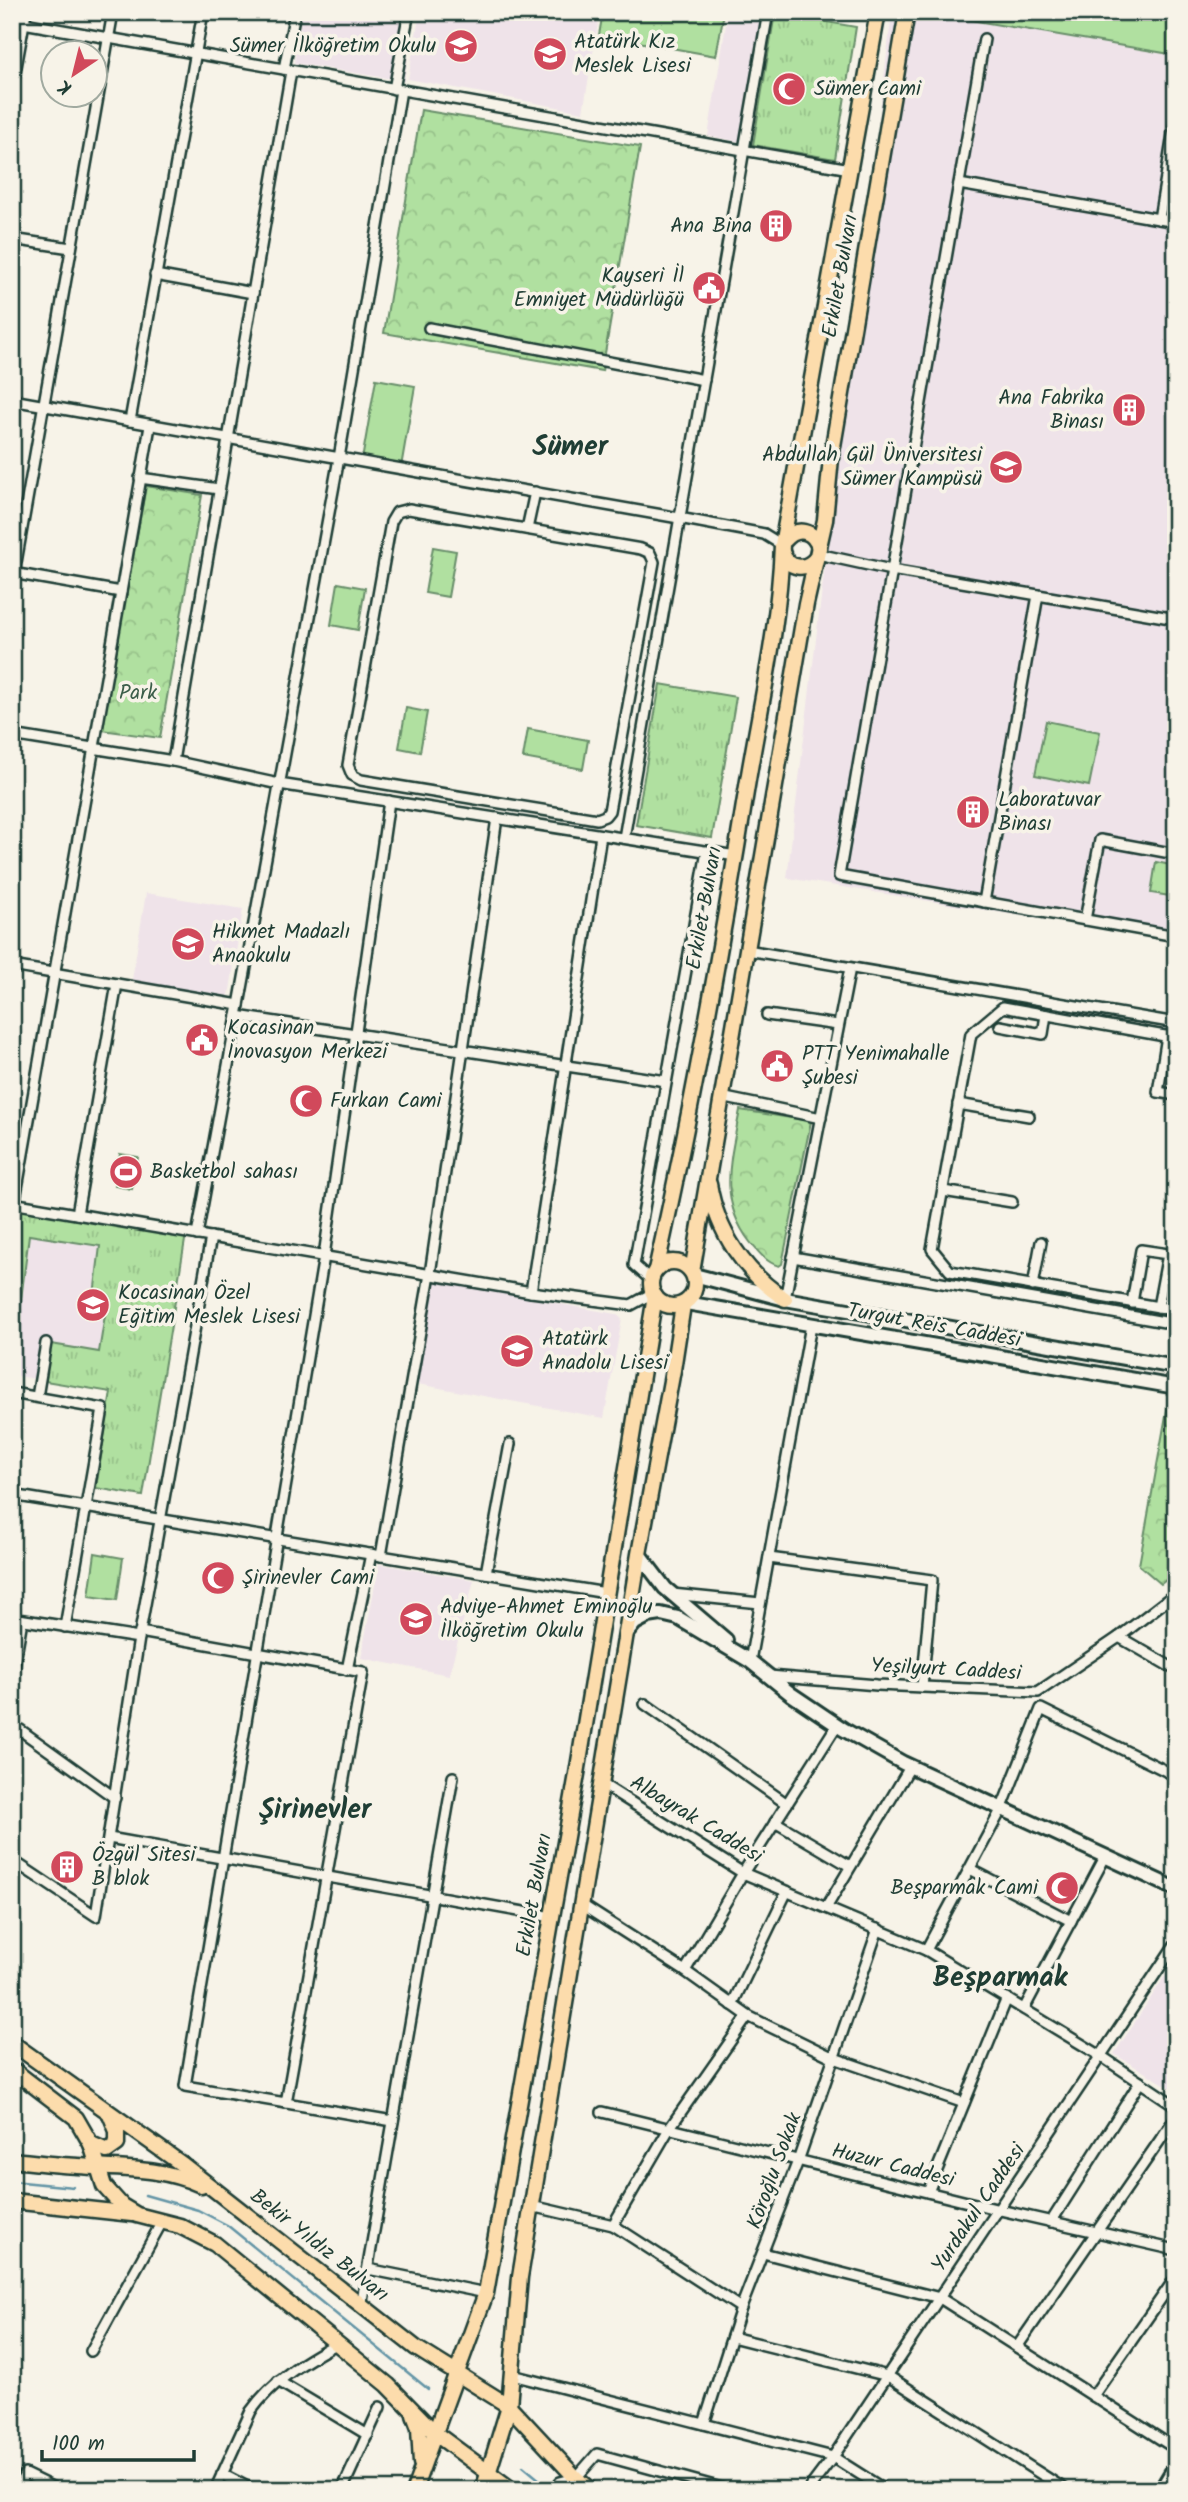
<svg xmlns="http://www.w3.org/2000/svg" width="1188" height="2502" viewBox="0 0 1188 2502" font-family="Kalam,sans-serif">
  <defs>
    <pattern id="grass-tufts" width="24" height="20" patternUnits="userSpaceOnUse" patternTransform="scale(1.75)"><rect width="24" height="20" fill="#b0e0a0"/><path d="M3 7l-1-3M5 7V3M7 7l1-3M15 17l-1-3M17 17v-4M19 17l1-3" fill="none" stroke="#97c18a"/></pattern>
    <pattern id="forest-crowns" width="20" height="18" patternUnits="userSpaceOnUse" patternTransform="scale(1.75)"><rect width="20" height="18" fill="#b0e0a0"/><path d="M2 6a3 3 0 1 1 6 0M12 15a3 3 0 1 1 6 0" fill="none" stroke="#97c18a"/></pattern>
  </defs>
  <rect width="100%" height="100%" fill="#f7f3e8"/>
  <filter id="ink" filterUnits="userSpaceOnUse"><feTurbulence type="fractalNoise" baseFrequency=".0143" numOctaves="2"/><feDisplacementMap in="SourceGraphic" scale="14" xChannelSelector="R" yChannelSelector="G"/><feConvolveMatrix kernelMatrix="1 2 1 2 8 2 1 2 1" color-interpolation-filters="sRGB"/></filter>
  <g filter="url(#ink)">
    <g fill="#efe3e9">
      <polygon points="302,12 415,12 404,81 294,63"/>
      <polygon points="420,12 600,12 583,112 408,79"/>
      <polygon points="728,12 762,12 741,142 708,136"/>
      <polygon points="892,12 924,12 1176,55 1176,941 787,878"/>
      <polygon points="146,893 243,909 229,996 132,980"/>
      <polygon points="12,1234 186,1234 143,1496 96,1488 111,1392 12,1375"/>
      <polygon points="433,1281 616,1314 622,1319 604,1418 412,1383"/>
      <polygon points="379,1564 474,1580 449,1675 361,1658"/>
      <polygon points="1176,1959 1176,2091 1114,2054"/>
    </g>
    <g fill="url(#grass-tufts)" stroke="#688e6a" stroke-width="2">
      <polygon points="775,13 856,27 835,159 753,145"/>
      <polygon points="660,684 736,697 712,838 636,825"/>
      <polygon points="17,1206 186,1234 143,1496 96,1488 111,1392 45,1381 51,1344 99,1352 105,1315 92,1312 100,1246 29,1235 12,1372 12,1234"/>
    </g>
    <g fill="url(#forest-crowns)" stroke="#688e6a" stroke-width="2">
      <polygon points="421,110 640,147 602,371 384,333"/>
      <polygon points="146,486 202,495 160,738 101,730"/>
      <path d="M740,1110L811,1121L782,1264L779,1266C767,1263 758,1252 750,1242C717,1199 731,1159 740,1110Z"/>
      <polygon points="1169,1399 1176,1400 1176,1572 1161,1584 1139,1565"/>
    </g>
    <g fill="#b0e0a0" stroke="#688e6a" stroke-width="2">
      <polygon points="603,12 724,12 716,56 599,35"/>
      <polygon points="924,12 1176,12 1176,55"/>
      <polygon points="376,379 415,386 401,467 362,460"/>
      <polygon points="433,547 456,551 448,597 425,593"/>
      <polygon points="338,583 365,588 358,630 331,625"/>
      <polygon points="406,708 427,712 420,752 399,748"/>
      <polygon points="1046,721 1100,732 1089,786 1035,775"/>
      <polygon points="528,729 588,740 583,769 523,758"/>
      <polygon points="1156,862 1176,866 1176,897 1151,893"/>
      <polygon points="120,1154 138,1157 132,1189 115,1186"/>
      <polygon points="95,1553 123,1558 117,1600 89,1596"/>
    </g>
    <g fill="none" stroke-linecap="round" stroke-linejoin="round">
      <g stroke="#6495a6" stroke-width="2.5">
        <polyline points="12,2181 73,2187"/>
        <polyline points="145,2195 198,2210 227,2225 428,2389"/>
        <polyline points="523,2466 552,2490"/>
      </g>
      <g stroke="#1f3d34" stroke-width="14">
        <g id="street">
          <polyline points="12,21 850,169"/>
          <polyline points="984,39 839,876 1176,936"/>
          <polyline points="284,69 295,12"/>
          <polyline points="12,89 26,12"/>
          <polyline points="394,89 409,12"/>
          <polyline points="959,184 1176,222"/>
          <polyline points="1159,219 1176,117"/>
          <polyline points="12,239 71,248"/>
          <polyline points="155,275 253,293"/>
          <polyline points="429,328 704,380"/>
          <polyline points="12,400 679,518 764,534 782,545"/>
          <polyline points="130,421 203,12"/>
          <polyline points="140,478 219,489"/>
          <polygon points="409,509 641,549 650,553 654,562 609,811 605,816 597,819 361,780 352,775 348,765 391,522 397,512"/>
          <polyline points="527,529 535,492"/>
          <polyline points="818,554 891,570 1038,595 984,902"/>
          <polyline points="12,573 121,592"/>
          <polyline points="12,585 113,12"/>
          <polyline points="1038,595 1176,619"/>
          <polyline points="12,735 173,761 279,784 736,856"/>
          <polyline points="173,761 291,71"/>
          <polyline points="389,801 324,1256 185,2086 393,2121"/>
          <polyline points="624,838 768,12"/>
          <polyline points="1085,920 1100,840 1176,854"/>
          <polyline points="747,950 1176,1023"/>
          <polyline points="12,966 239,1005"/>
          <polyline points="767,1015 838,1025"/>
          <polyline points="237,1016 666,1081"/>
          <polyline points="1000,1026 1043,1034 1046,1015"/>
          <polyline points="1167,1036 1158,1092 1176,1095"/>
          <polyline points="1176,1038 1003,1007 971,1034 932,1249 950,1271 1176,1310"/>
          <polyline points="721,1097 821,1118"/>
          <polyline points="958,1104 1029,1116"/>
          <polyline points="943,1191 1012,1202"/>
          <polyline points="12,1203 531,1292 631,1305 653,1293"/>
          <polyline points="77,1214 117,984"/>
          <polyline points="12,1217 150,426"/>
          <polyline points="197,1235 339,458 401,90"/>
          <polyline points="793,1257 1176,1324"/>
          <polyline points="651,1280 634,1265 707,851"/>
          <polyline points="1033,1286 1041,1242"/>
          <polyline points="531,1292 601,835"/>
          <polyline points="785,1299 850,968"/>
          <polyline points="1132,1303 1141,1250 1168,1254 1158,1307"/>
          <polyline points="12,1393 103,1409 65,1627"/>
          <polyline points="37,1397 46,1343"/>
          <polyline points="12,1495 606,1593"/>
          <polyline points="381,1556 430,1274 497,818"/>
          <polyline points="769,1558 932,1580 922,1687"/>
          <polyline points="486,1573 510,1444"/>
          <polyline points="672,1594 760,1603"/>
          <polyline points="12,1618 139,1638"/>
          <polyline points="140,1632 363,1672 286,2103"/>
          <polyline points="1119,1637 1176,1670"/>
          <polyline points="750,1661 811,1325"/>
          <polyline points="347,1670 371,1554"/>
          <polyline points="769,1676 877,1685 1038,1692 1119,1637 1176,1593"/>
          <polyline points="12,1677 22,1620"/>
          <polyline points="645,1704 787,1804"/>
          <polyline points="12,1724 115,1798"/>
          <polyline points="602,1784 743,1873 926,1950 1101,2056 1176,2106"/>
          <polyline points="775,1822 850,1866"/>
          <polyline points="109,1838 552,1917"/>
          <polyline points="12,1860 96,1916 139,1638 211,1237"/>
          <polyline points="970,1869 1071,1921"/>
          <polyline points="582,1905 685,1971 748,2016 834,2058 964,2103"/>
          <polyline points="826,1908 910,1767"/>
          <polyline points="926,1950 1001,1810 1041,1709 1176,1776"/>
          <polyline points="685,1971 743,1873 837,1725"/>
          <polyline points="732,2005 787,1891"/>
          <polyline points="1024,2009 1105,1857"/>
          <polyline points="602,2112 1000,2210 1176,2250"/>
          <polyline points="928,2192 1007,1998"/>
          <polyline points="532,2206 613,2225 741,2308"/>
          <polyline points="1051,2222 1140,2082"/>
          <polyline points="613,2225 669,2129 748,2016"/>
          <polyline points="763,2253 940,2298 1176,2449"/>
          <polyline points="368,2269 486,2293"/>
          <polyline points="361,2306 453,1777"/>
          <polyline points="732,2337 888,2376 1066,2490"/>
          <polyline points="1017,2347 1176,2117"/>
          <polyline points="91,2351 163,2220"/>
          <polyline points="512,2375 833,2457 885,2490"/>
          <polyline points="278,2381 368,2435"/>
          <polyline points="1093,2396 1176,2277"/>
          <polyline points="704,2424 741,2308 798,2161 878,1929"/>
          <polyline points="222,2474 253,2490"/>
          <polyline points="17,2490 25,2474 58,2490"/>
          <path d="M215,2490L251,2411C273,2380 305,2361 338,2343"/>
          <polyline points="342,2490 380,2407"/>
          <polyline points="556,2490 560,2482 576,2478 597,2454 729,2490"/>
          <polyline points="808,2490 833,2457 1176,1943"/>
        </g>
      </g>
      <g stroke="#1f3d34" stroke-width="18">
        <g id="secondary">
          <polyline points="694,1275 785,1299 1176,1367"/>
          <polyline points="686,1303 1176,1387"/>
          <polyline points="639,1554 665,1588 726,1640"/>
          <polyline points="626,1634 635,1623 648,1616 661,1614 678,1618 750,1661 791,1694 843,1729 903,1763 1176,1889"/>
          <polyline points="1161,2490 1176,2465"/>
        </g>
      </g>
      <g stroke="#1f3d34" stroke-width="19">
        <g id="primary">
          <path d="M785,540C797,526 814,530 819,548"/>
          <path d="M782,552C788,569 806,572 817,557"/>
          <path d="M709,1184C717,1232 745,1273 785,1299"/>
          <circle cx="673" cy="1284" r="22"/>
          <path d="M656,1270C692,1110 721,948 747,786C760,707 779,626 782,545L878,12"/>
          <polyline points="692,1272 806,604 825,520 831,458 907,12"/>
          <polyline points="12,2043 183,2165 416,2348 509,2406 576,2478 590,2490"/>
          <polyline points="12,2069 76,2118 91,2144 104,2186 122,2206 137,2215 180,2226 215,2244 388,2385 436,2434 512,2490"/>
          <polyline points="91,2144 107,2151 117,2144 117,2131 110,2114"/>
          <path d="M12,2160C34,2162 56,2165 78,2166C120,2169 161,2167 201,2185"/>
          <polyline points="12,2201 132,2214"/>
          <polyline points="414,2415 419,2428 421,2463"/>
          <polyline points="414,2490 486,2293 577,1774 655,1296"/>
          <polyline points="483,2490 509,2406 520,2277 639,1554 673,1370 683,1305"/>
        </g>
      </g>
      <use href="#street" stroke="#f7f3e8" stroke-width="9"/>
      <use href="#secondary" stroke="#f7f3e8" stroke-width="12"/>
      <use href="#primary" stroke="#fcdcac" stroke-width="14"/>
    </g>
  </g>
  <defs>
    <g id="school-disc" transform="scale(1.75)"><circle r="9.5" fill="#d1495b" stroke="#f7f3e8"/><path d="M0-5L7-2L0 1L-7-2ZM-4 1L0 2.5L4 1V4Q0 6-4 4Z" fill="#fff"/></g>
    <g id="mosque-disc" transform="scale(1.75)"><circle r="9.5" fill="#d1495b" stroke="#f7f3e8"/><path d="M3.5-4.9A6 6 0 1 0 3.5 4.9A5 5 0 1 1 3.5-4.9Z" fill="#fff"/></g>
    <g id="building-disc" transform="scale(1.75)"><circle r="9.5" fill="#d1495b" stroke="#f7f3e8"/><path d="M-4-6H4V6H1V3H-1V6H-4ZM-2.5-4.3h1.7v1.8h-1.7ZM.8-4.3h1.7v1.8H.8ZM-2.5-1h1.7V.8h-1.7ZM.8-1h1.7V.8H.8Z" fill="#fff"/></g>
    <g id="civic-disc" transform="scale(1.75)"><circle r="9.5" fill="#d1495b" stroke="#f7f3e8"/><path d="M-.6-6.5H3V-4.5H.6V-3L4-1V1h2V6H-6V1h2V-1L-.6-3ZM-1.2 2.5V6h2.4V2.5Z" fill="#fff"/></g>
    <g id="university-disc" transform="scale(1.75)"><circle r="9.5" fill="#d1495b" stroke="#f7f3e8"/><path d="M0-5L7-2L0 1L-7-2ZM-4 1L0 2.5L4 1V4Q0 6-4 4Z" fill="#fff"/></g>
    <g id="stadium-disc" transform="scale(1.75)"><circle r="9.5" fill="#d1495b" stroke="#f7f3e8"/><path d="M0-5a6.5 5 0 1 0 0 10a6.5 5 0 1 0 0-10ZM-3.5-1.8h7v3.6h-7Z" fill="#fff"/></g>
  </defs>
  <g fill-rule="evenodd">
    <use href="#school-disc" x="461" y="46"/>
    <use href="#school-disc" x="550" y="54"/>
    <use href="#mosque-disc" x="789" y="89"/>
    <use href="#building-disc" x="776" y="226"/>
    <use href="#civic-disc" x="709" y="288"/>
    <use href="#building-disc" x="1129" y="410"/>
    <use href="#university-disc" x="1006" y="467"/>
    <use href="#building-disc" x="973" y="812"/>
    <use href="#school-disc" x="188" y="944"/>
    <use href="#civic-disc" x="202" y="1040"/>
    <use href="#civic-disc" x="777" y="1066"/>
    <use href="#mosque-disc" x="306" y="1101"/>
    <use href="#stadium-disc" x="126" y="1172"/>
    <use href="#school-disc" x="93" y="1305"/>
    <use href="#school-disc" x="517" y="1351"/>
    <use href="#mosque-disc" x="218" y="1578"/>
    <use href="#school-disc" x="416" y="1619"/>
    <use href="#building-disc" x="67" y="1867"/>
    <use href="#mosque-disc" x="1062" y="1888"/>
  </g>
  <g text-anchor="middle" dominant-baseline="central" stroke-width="7" stroke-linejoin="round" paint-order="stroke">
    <g font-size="21" fill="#1f3d34" stroke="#f7f3e8" text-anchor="start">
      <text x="574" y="42">Atatürk Kız<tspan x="574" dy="24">Meslek Lisesi</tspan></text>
      <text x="436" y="46" text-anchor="end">Sümer İlköğretim Okulu</text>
      <text x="814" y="89">Sümer Cami</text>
      <text x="752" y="226" text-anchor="end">Ana Bina</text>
      <text x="684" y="276" text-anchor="end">Kayseri İl<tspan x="684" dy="24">Emniyet Müdürlüğü</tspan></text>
      <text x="1104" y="398" text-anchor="end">Ana Fabrika<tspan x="1104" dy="24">Binası</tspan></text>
      <text x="982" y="455" text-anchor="end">Abdullah Gül Üniversitesi<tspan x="982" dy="24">Sümer Kampüsü</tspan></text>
      <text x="998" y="800">Laboratuvar<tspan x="998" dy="24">Binası</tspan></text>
      <text x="212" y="932">Hikmet Madazlı<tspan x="212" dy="24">Anaokulu</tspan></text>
      <text x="227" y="1028">Kocasinan<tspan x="227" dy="24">İnovasyon Merkezi</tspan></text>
      <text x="802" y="1054">PTT Yenimahalle<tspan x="802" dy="24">Şubesi</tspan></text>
      <text x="330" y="1101">Furkan Cami</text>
      <text x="150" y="1172">Basketbol sahası</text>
      <text x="118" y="1293">Kocasinan Özel<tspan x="118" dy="24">Eğitim Meslek Lisesi</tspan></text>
      <text x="542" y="1339">Atatürk<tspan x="542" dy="24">Anadolu Lisesi</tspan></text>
      <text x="242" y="1578">Şirinevler Cami</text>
      <text x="440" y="1607">Adviye-Ahmet Eminoğlu<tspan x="440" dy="24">İlköğretim Okulu</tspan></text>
      <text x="92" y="1855">Özgül Sitesi<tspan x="92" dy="24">B blok</tspan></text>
      <text x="1038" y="1888" text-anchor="end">Beşparmak Cami</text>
    </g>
    <g font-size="21" fill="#1f3d34" stroke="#f7f3e8">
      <text transform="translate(841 276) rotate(-80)">Erkilet Bulvarı</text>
      <text transform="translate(705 908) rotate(-80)">Erkilet Bulvarı</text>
      <text transform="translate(934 1326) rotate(10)">Turgut Reis Caddesi</text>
      <text transform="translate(946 1670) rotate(3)">Yeşilyurt Caddesi</text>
      <text transform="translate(696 1820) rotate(31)">Albayrak Caddesi</text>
      <text transform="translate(535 1895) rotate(-80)">Erkilet Bulvarı</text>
      <text transform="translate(893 2166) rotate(14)">Huzur Caddesi</text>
      <text transform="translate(775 2171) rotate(-70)">Köroğlu Sokak</text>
      <text transform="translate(979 2208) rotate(-56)">Yurdakul Caddesi</text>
      <text transform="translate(319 2246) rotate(38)">Bekir Yıldız Bulvarı</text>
    </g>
    <g font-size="21" fill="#3c5e4a" stroke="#f7f3e8">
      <text x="138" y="693">Park</text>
    </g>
    <g font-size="28" font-weight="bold" fill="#1f3d34" stroke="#f7f3e8">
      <text x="570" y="447">Sümer</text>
      <text x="315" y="1810">Şirinevler</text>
      <text x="1000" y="1978">Beşparmak</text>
    </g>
  </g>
  <rect width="1188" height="2502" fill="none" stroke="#f7f3e8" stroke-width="42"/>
  <rect x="21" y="21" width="1146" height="2460" fill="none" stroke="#1f3d34" stroke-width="2.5" filter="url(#ink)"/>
  <g transform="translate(74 74) rotate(215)"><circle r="33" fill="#f7f3e8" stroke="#a1aaa0" stroke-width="2"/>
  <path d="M0-5L12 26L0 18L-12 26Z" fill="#d1495b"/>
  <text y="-10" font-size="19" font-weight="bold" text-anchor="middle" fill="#1f3d34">K</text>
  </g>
  <path d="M42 2450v10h152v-10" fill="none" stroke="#1f3d34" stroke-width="3.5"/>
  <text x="52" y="2450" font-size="21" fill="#1f3d34" stroke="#f7f3e8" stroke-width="5" paint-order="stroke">100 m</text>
</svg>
